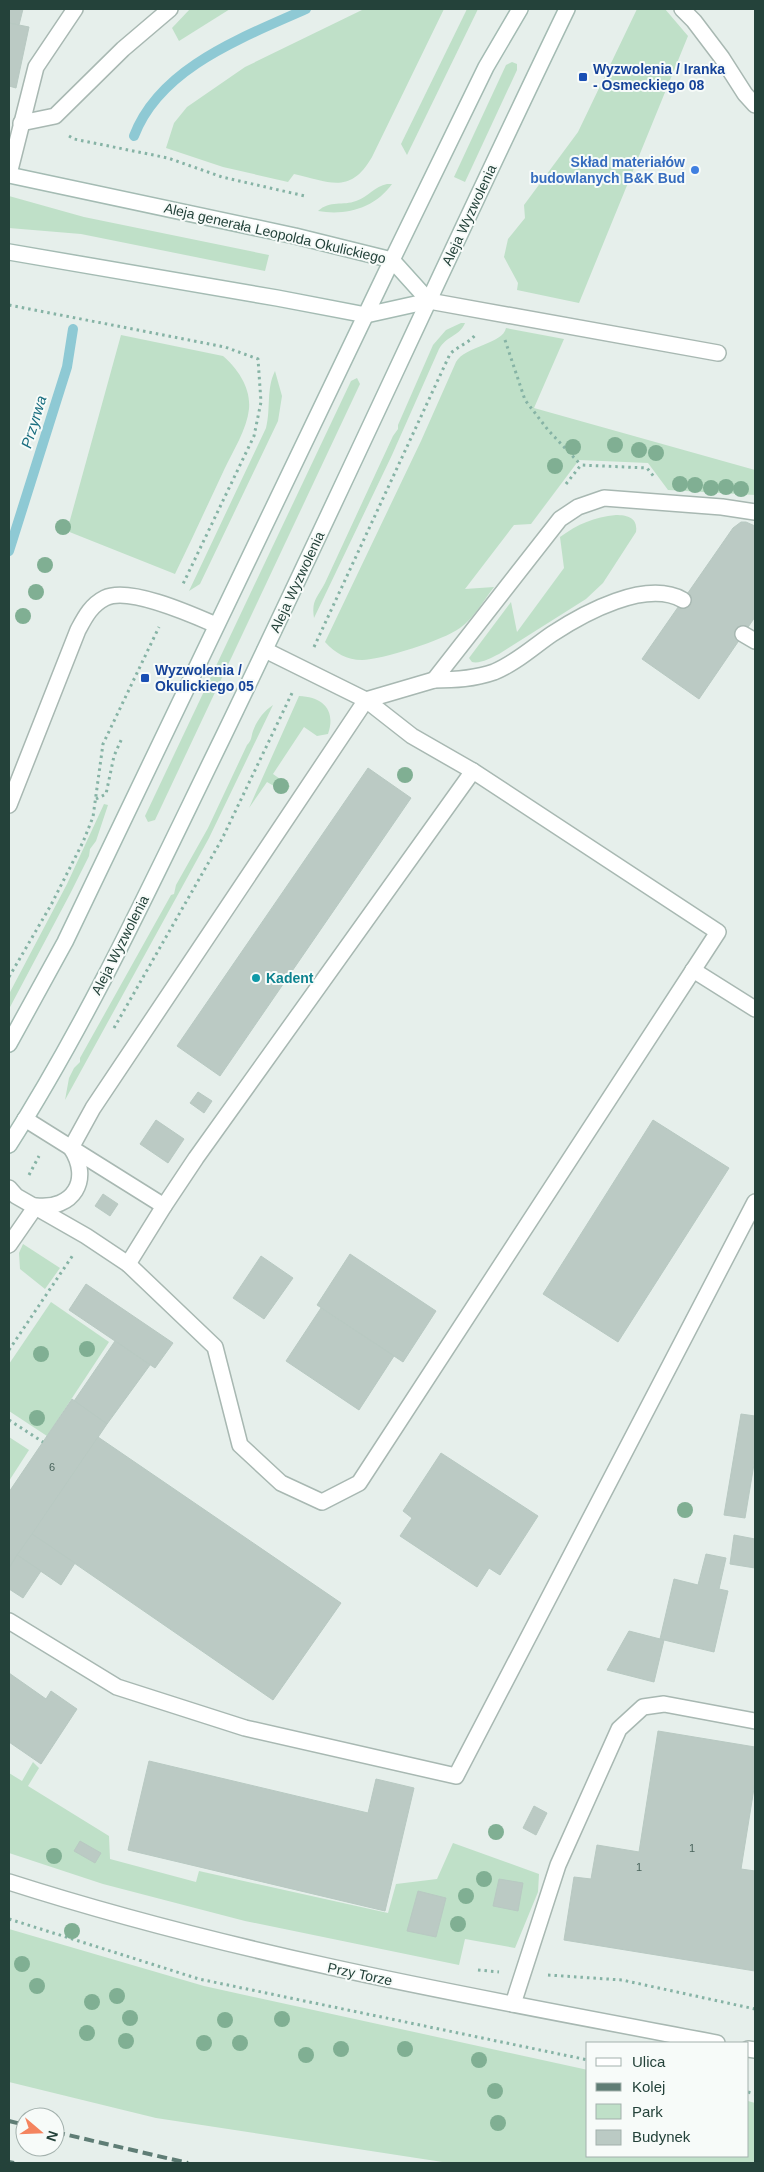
<svg xmlns="http://www.w3.org/2000/svg" width="764" height="2172" font-family="Helvetica,sans-serif">
<style>
.green{fill:#bfe0c8}
.lines{fill:none;stroke-linecap:round;stroke-linejoin:round}
.stream{stroke:#8ec9d4;stroke-width:10}
.building{fill:#bbcac4;stroke:#b8c9c2}
.service-casing{stroke:#a8b8b2;stroke-width:18}
.tertiary-casing{stroke:#a8b8b2;stroke-width:18}
.secondary-casing{stroke:#a4bbb3;stroke-width:18}
.path{stroke:#86b3a5;stroke-width:3;stroke-dasharray:2.5 4;stroke-linecap:butt}
.service{stroke:#fff;stroke-width:15}
.tertiary{stroke:#fff;stroke-width:15}
.secondary{stroke:#fff;stroke-width:15}
.rail{stroke:#5f7d75;stroke-width:4;stroke-dasharray:10 5;stroke-linecap:butt}
.tree{fill:#80af93}
.transit-dot{fill:#1a4fb4;stroke:#f7fbf9;stroke-width:2}
.shop-dot{fill:#3f7fe0;stroke:#f7fbf9;stroke-width:2}
.culture-dot{fill:#0f9aa8;stroke:#f7fbf9;stroke-width:2}
.labels{text-anchor:middle;stroke-width:4;stroke-linejoin:round;paint-order:stroke}
.number-label{font-size:11px;fill:#4a645c}
.transit-label{font-size:14px;font-weight:bold;fill:#164399;stroke:#f7fbf9;text-anchor:start}
.shop-label{font-size:14px;font-weight:bold;fill:#366cbe;stroke:#f7fbf9;text-anchor:end}
.street-label{font-size:14px;fill:#24423a;stroke:#f7fbf9}
.culture-label{font-size:14px;font-weight:bold;fill:#0d838f;stroke:#f7fbf9;text-anchor:start}
.water-label{font-size:15px;font-style:italic;fill:#1c6f80;stroke:#f7fbf9}
</style>
<rect width="100%" height="100%" fill="#e6efeb"/>
<!-- green -->
<g class="green">
<polygon points="190,9 230,9 179,41 172,28"/>
<path d="M 364,9 L 444,9 L 372,157 C 350,195 330,182 294,174 L 288,182 L 223,167 L 166,148 L 174,123 L 187,107 L 245,67 Z"/>
<polygon points="467,9 478,9 407,155 401,144"/>
<polygon points="637,9 665,9 688,36 579,303 517,290 518,283 504,257 508,239 525,218 524,205 578,132"/>
<polygon points="512,62 517,64 517,70 465,182 454,177 506,65"/>
<path d="M 387,184 L 392,184 C 375,208 346,216 318,211 C 330,200 343,206 356,201 C 368,197 375,186 387,184 Z"/>
<polygon points="9,196 84,217 269,255 265,271 81,234 9,228"/>
<path d="M 461,323 L 465,323 C 460,336 446,336 439,349 L 392,455 L 314,618 C 311,600 318,597 325,583 L 393,436 L 398,429 L 398,425 L 433,345 L 446,330 Z"/>
<path d="M 506,328 L 564,339 L 534,408 L 755,470 L 755,495 L 668,490 L 648,463 L 579,460 L 531,524 L 514,525 L 465,589 L 494,587 C 484,600 474,618 460,628 C 444,640 381,660 362,660 C 347,660 335,653 325,642 L 421,441 L 456,362 C 465,346 503,344 506,328 Z"/>
<path d="M 121,335 L 223,356 C 238,369 251,388 249,409 C 247,429 233,451 224,470 C 208,504 192,539 175,574 L 67,531 Z"/>
<path d="M 275,371 L 282,396 L 278,421 L 200,584 L 189,591 L 266,428 C 271,409 266,389 275,371 Z"/>
<polygon points="357,378 360,384 155,820 148,822 145,816 351,381"/>
<path d="M 616,515 C 628,515 638,518 636,532 L 603,583 L 586,599 L 499,654 C 491,658 480,664 472,662 L 469,658 L 511,602 L 517,632 L 564,568 L 560,537 C 578,524 594,517 616,515 Z"/>
<path d="M 299,696 C 324,697 336,711 328,734 L 317,736 L 304,727 L 273,774 L 290,786 L 286,793 L 267,782 L 249,808 Z"/>
<path d="M 273,705 L 209,838 L 65,1100 L 69,1078 L 74,1068 L 80,1062 L 80,1058 L 171,895 L 174,894 L 176,885 L 208,828 L 247,745 C 252,740 251,737 253,731 C 257,720 264,711 273,705 Z"/>
<polygon points="104,804 108,805 96,841 90,849 89,856 70,894 9,1009 9,994 67,884"/>
<polygon points="23,1244 60,1268 45,1289 20,1269 19,1253"/>
<polygon points="51,1302 109,1342 47,1436 9,1411 9,1364"/>
<polygon points="9,1437 29,1450 9,1481"/>
<polygon points="33,1762 39,1768 28,1786 109,1836 110,1859 196,1882 199,1871 388,1913 396,1884 437,1879 453,1843 539,1874 538,1892 515,1948 465,1939 459,1965 245,1921 103,1884 9,1853 9,1773 22,1781"/>
<polygon points="9,1929 204,1986 588,2070 588,2156 748,2156 748,2101 755,2103 755,2163 449,2163 156,2118 9,2082"/>
</g>
<g class="lines">
<!-- stream -->
<g class="stream">
<path d="M 134,136 C 160,67 244,37 306,9"/>
<polyline points="9,551 67,367 73,329"/>
</g>
</g>
<!-- building -->
<g class="building">
<polygon points="9,9 23,9 19,25 9,23"/>
<polygon points="9,23 29,27 16,88 9,86"/>
<polygon points="741,522 746,522 755,526 755,617 699,699 642,659 733,528"/>
<polygon points="368,768 411,798 220,1076 177,1046"/>
<polygon points="198,1092 212,1101 204,1113 190,1103"/>
<polygon points="156,1120 184,1139 168,1163 140,1144"/>
<polygon points="653,1120 729,1168 618,1342 543,1294"/>
<polygon points="103,1194 118,1204 110,1216 95,1206"/>
<polygon points="350,1254 436,1311 403,1362 317,1305"/>
<polygon points="261,1256 293,1278 264,1319 233,1298"/>
<polygon points="86,1284 173,1343 155,1368 69,1310"/>
<polygon points="321,1308 394,1356 359,1410 286,1361"/>
<polygon points="115,1341 150,1365 107,1424 74,1401"/>
<polygon points="72,1399 107,1424 9,1568 9,1492"/>
<polygon points="741,1414 755,1416 755,1458 745,1518 724,1515"/>
<polygon points="98,1437 341,1603 273,1700 32,1534"/>
<polygon points="441,1453 538,1516 500,1575 489,1568 477,1587 400,1536 412,1518 403,1511"/>
<polygon points="32,1534 75,1563 61,1585 17,1555"/>
<polygon points="734,1535 755,1539 755,1568 730,1564"/>
<polygon points="706,1554 726,1558 719,1589 728,1591 714,1652 660,1639 674,1579 698,1585"/>
<polygon points="17,1555 41,1571 23,1598 9,1589 9,1568"/>
<polygon points="629,1631 664,1640 654,1682 607,1670"/>
<polygon points="9,1673 46,1699 51,1691 77,1709 41,1764 9,1742"/>
<polygon points="658,1731 755,1747 755,1782 741,1869 755,1871 755,1971 564,1940 574,1877 591,1879 597,1845 639,1852"/>
<polygon points="149,1761 368,1813 376,1779 414,1788 385,1911 128,1850"/>
<polygon points="534,1806 547,1813 536,1835 523,1828"/>
<polygon points="80,1841 101,1853 95,1863 74,1851"/>
<polygon points="499,1879 523,1883 518,1911 493,1906"/>
<polygon points="418,1891 446,1898 436,1937 407,1931"/>
</g>
<g class="lines">
<!-- service casing -->
<g class="service-casing">
<g id="service">
<polyline points="682,9 694,21 722,58 745,94 755,105"/>
<polyline points="21,123 55,116 123,49 170,9"/>
<polyline points="9,174 36,67 75,9"/>
<polyline points="429,301 718,353"/>
<path d="M 683,600 C 646,579 584,613 552,634 C 533,647 516,663 494,672 C 474,679 455,680 434,680 L 560,519 L 578,507 L 604,498 L 722,507 L 755,512"/>
<polyline points="743,634 755,641"/>
<path d="M 9,805 L 78,630 C 85,617 91,605 105,598 C 129,586 193,615 216,625"/>
<polyline points="693,970 755,1009"/>
<polyline points="25,1119 164,1206"/>
<polyline points="9,1188 16,1196 86,1236 128,1264 215,1347 240,1445 281,1483 322,1502 359,1483 718,932 473,771"/>
<path d="M 9,1245 L 36,1206 C 73,1210 92,1180 71,1148 L 93,1108 L 366,700 L 434,680"/>
<polyline points="128,1264 164,1206 196,1158 473,771 412,736 366,700 265,650"/>
<polyline points="9,1621 117,1687 245,1728 456,1776 755,1202"/>
<polyline points="513,2004 558,1865 619,1729 643,1707 664,1704 755,1721"/>
</g>
</g>
<!-- tertiary casing -->
<g class="tertiary-casing">
<g id="tertiary">
<path d="M 9,1882 C 240,1956 479,1998 717,2043"/>
<polyline points="748,2049 755,2050"/>
</g>
</g>
<!-- secondary casing -->
<g class="secondary-casing">
<g id="secondary">
<polyline points="9,175 295,236 392,260 429,301"/>
<polyline points="9,252 277,298 366,315 429,301"/>
<polyline points="9,1044 65,942 392,260 486,67 520,9"/>
<path d="M 9,1145 C 91,1016 155,876 222,739 C 339,497 450,251 567,9"/>
</g>
</g>
<!-- path -->
<g class="path">
<polyline points="69,136 74,139 168,158 222,177 305,196"/>
<polyline points="9,305 225,347 258,359 261,402 254,436 183,584"/>
<polyline points="505,340 525,400 548,430 581,465"/>
<polyline points="566,484 581,465 647,468 655,478"/>
<path d="M 314,647 L 450,354 C 458,346 469,343 476,334"/>
<polyline points="96,799 106,794 114,756 122,738"/>
<polyline points="9,977 51,905 83,842 93,817 103,744 159,627"/>
<polyline points="114,1028 222,839 293,691"/>
<polyline points="29,1175 39,1156"/>
<polyline points="9,1350 73,1255"/>
<polyline points="9,1420 43,1442"/>
<polyline points="9,1919 199,1979 588,2060"/>
<polyline points="478,1970 499,1972"/>
<polyline points="548,1975 622,1980 755,2009"/>
<polyline points="748,2092 755,2094"/>
</g>
<!-- service -->
<use href="#service" class="service"/>
<!-- tertiary -->
<use href="#tertiary" class="tertiary"/>
<!-- secondary -->
<use href="#secondary" class="secondary"/>
<!-- rail -->
<g class="rail">
<polyline points="9,2121 25,2125"/>
<polyline points="55,2132 188,2163"/>
<polyline points="9,2162 14,2163"/>
</g>
</g>
<!-- trees -->
<g class="tree">
<circle cx="615" cy="445" r="8"/>
<circle cx="573" cy="447" r="8"/>
<circle cx="639" cy="450" r="8"/>
<circle cx="656" cy="453" r="8"/>
<circle cx="555" cy="466" r="8"/>
<circle cx="680" cy="484" r="8"/>
<circle cx="695" cy="485" r="8"/>
<circle cx="726" cy="487" r="8"/>
<circle cx="711" cy="488" r="8"/>
<circle cx="741" cy="489" r="8"/>
<circle cx="63" cy="527" r="8"/>
<circle cx="45" cy="565" r="8"/>
<circle cx="36" cy="592" r="8"/>
<circle cx="23" cy="616" r="8"/>
<circle cx="405" cy="775" r="8"/>
<circle cx="281" cy="786" r="8"/>
<circle cx="87" cy="1349" r="8"/>
<circle cx="41" cy="1354" r="8"/>
<circle cx="37" cy="1418" r="8"/>
<circle cx="685" cy="1510" r="8"/>
<circle cx="496" cy="1832" r="8"/>
<circle cx="54" cy="1856" r="8"/>
<circle cx="484" cy="1879" r="8"/>
<circle cx="466" cy="1896" r="8"/>
<circle cx="458" cy="1924" r="8"/>
<circle cx="72" cy="1931" r="8"/>
<circle cx="22" cy="1964" r="8"/>
<circle cx="37" cy="1986" r="8"/>
<circle cx="117" cy="1996" r="8"/>
<circle cx="92" cy="2002" r="8"/>
<circle cx="130" cy="2018" r="8"/>
<circle cx="282" cy="2019" r="8"/>
<circle cx="225" cy="2020" r="8"/>
<circle cx="87" cy="2033" r="8"/>
<circle cx="126" cy="2041" r="8"/>
<circle cx="204" cy="2043" r="8"/>
<circle cx="240" cy="2043" r="8"/>
<circle cx="341" cy="2049" r="8"/>
<circle cx="405" cy="2049" r="8"/>
<circle cx="306" cy="2055" r="8"/>
<circle cx="479" cy="2060" r="8"/>
<circle cx="495" cy="2091" r="8"/>
<circle cx="498" cy="2123" r="8"/>
</g>
<!-- markers -->
<g class="transit-dot">
<rect x="578" y="72" width="10" height="10" rx="2.5"/>
<rect x="140" y="673" width="10" height="10" rx="2.5"/>
</g>
<circle class="shop-dot" cx="695" cy="170" r="5"/>
<circle class="culture-dot" cx="256" cy="978" r="5"/>
<g class="labels">
<!-- number labels -->
<g class="number-label">
<text x="52" y="1471">6</text>
<text x="692" y="1852">1</text>
<text x="639" y="1871">1</text>
</g>
<!-- transit labels -->
<g class="transit-label">
<text x="593" y="74">Wyzwolenia / Iranka<tspan x="593" dy="16">- Osmeckiego 08</tspan></text>
<text x="155" y="675">Wyzwolenia /<tspan x="155" dy="16">Okulickiego 05</tspan></text>
</g>
<!-- shop labels -->
<g class="shop-label">
<text x="685" y="167">Skład materiałów<tspan x="685" dy="16">budowlanych B&amp;K Bud</tspan></text>
</g>
<!-- street labels -->
<g class="street-label">
<text transform="translate(469 215) rotate(-65)" y="5">Aleja Wyzwolenia</text>
<text transform="translate(275 233) rotate(13)" y="5">Aleja generała Leopolda Okulickiego</text>
<text transform="translate(297 582) rotate(-65)" y="5">Aleja Wyzwolenia</text>
<text transform="translate(120 945) rotate(-63)" y="5">Aleja Wyzwolenia</text>
<text transform="translate(360 1974) rotate(12)" y="5">Przy Torze</text>
</g>
<!-- culture labels -->
<g class="culture-label">
<text x="266" y="983">Kadent</text>
</g>
<!-- water labels -->
<g class="water-label">
<text transform="translate(34 422) rotate(-73)" y="5">Przyrwa</text>
</g>
</g>
<!-- border -->
<rect width="764" height="2172" fill="none" stroke="#24423a" stroke-width="20"/>
<!-- legend -->
<rect x="586" y="2042" width="162" height="115" fill="#f7fbf9" stroke="#a3b1ad"/>
<rect x="596" y="2058" width="25" height="8" fill="#ffffff" stroke="#a3b1ad"/>
<text x="632" y="2067" font-size="15" fill="#24423a">Ulica</text>
<rect x="596" y="2083" width="25" height="8" fill="#5f7d75" stroke="#a3b1ad"/>
<text x="632" y="2092" font-size="15" fill="#24423a">Kolej</text>
<rect x="596" y="2104" width="25" height="15" fill="#bfe0c8" stroke="#a3b1ad"/>
<text x="632" y="2117" font-size="15" fill="#24423a">Park</text>
<rect x="596" y="2130" width="25" height="15" fill="#bbcac4" stroke="#a3b1ad"/>
<text x="632" y="2142" font-size="15" fill="#24423a">Budynek</text>
<!-- north arrow -->
<g transform="translate(40 2132) rotate(109)"><circle r="24" fill="#f7fbf9" stroke="#a3b1ad"/>
<path d="M0-4L9 19L0 12L-9 19Z" fill="#f4845f"/>
<text y="-8" font-size="14" font-weight="bold" text-anchor="middle" fill="#24423a">N</text>
</g>
</svg>
